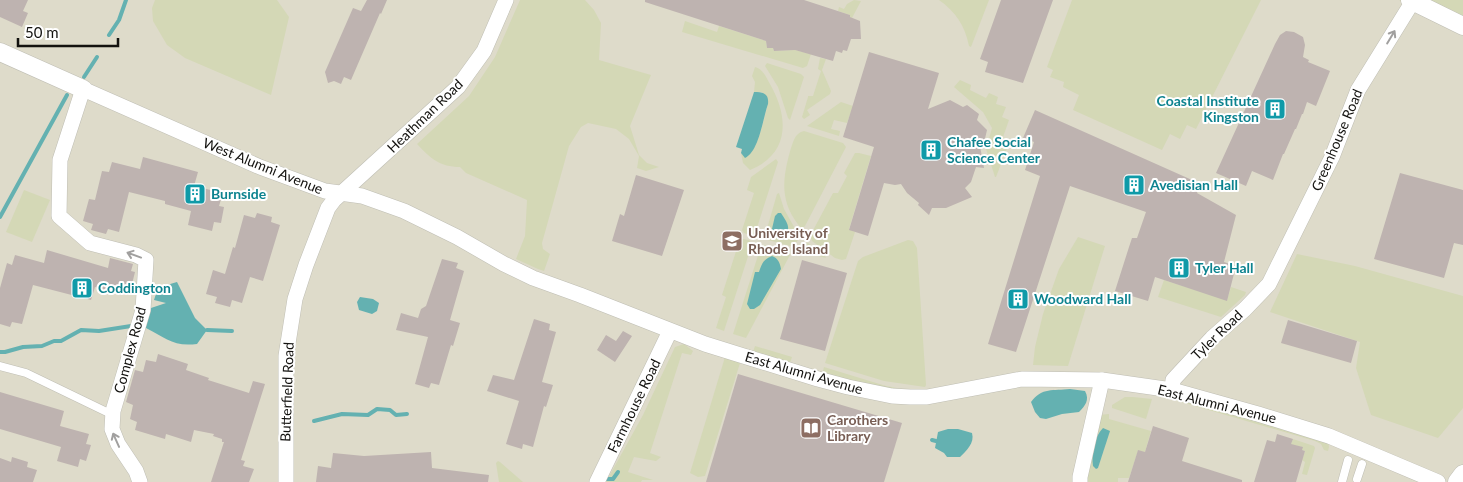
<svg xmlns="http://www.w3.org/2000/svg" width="1463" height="482" font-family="Lato,sans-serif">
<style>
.built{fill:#dedbca}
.green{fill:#d4d8b6;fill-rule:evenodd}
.water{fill:#64b1b1}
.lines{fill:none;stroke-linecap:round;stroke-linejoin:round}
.stream{stroke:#64b1b1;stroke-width:4}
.building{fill:#beb3b0}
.service-casing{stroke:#bfbeb4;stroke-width:9}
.minor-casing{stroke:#bfbeb4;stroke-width:16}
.tertiary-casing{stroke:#bfbeb4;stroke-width:19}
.service{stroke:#fff;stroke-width:8}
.minor{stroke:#fff;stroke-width:15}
.tertiary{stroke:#fff;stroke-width:18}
.oneway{stroke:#a1a09f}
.labels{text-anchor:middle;stroke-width:4;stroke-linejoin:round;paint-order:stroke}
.culture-label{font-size:14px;font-weight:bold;fill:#0d838f;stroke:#fff;text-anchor:start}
.street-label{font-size:14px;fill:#13120f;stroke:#fff}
.education-label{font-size:14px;font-weight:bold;fill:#785e54;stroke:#fff;text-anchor:start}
</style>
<rect width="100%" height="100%" fill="#e6e5db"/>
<!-- built -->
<rect class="built" x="0" y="0" width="1463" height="482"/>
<!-- green -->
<g class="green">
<polygon points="155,0 277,0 289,17 271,95 185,58 167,45 153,21 152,8"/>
<path d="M 520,0 L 585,0 L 594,10 L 601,23 L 599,60 L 651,75 L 630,126 L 639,155 L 647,163 L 659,167 L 646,171 L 637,168 L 639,156 L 629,139 L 616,129 L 588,123 L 581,127 L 569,146 L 542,243 L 543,249 L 550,254 L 544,271 L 538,269 L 516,259 L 525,236 L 527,200 L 466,173 L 460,167 C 440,167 430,158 417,144 L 469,96 L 495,57 Z"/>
<polygon points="854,0 861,1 852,18 850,17 850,15 838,11 839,7 844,9 847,4"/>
<path d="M 939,0 L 989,0 L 971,47 L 969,46 C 965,26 956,12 939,0 Z"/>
<polygon points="1072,0 1261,0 1196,129 1187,125 1180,139 1170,134 1162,150 1073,110 1079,95 1063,87 1064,82 1050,77 1053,70 1047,67"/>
<polygon points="1399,0 1463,0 1463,31"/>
<polygon points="685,21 717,32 719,26 766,41 767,48 773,48 774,51 795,50 811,54 807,66 803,68 682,32"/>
<polygon points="820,58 826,59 822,70 831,91 830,94 807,110 810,115 804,119 802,117 808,97 808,96 813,96 821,71 818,69"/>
<polygon points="767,63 801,74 804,77 790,120 788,118 778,87 765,66"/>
<path d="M 755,67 C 763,69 766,77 770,84 C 789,117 790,154 750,170 L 743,163 L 741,153 L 745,157 C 758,152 764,117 768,104 L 762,92 L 754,92 L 755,82 L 752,76 Z"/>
<polygon points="960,80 971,85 970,90 986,98 989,93 998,97 996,104 1006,107 1002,117 1009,120 1003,137 1010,141 996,177 995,177 986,149 992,128 983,112 954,87"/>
<polygon points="841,102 853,106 847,123 834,120 831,129 840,131 839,136 807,126"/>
<path d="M 804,131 L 843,143 L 846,147 L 805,226 L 802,229 C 779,203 782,179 791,148 C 794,140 795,133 804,131 Z"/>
<polygon points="855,153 859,153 871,156 849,229 855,232 846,259 842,260 835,258 812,241 810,236 833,193 838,193 847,176 844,173"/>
<polygon points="776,159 778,162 755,234 752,236 744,233 742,230 754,193 747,190 751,177"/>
<polygon points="24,190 50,200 32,242 6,232"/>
<polygon points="779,193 784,209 798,234 799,238 794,247 764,239 777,194"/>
<polygon points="1078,237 1105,246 1068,366 1033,365 1035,347 1043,314 1059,269"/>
<polygon points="740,239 743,239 749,240 752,244 724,331 716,328 726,297 722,295"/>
<polygon points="908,240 913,241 917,248 926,385 925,387 884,381 825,363 858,261 863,257"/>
<polygon points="808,243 825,256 826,258 804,252 803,250 806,244"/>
<polygon points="764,245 789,253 790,255 746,338 733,334 761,246"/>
<polygon points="1297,254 1355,266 1463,296 1463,408 1438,438 1371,415 1356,368 1360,342 1270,312"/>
<polygon points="1164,280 1227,300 1231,287 1246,292 1245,295 1221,317 1158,297"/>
<polygon points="684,344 693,351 691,355 682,353 650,453 661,457 656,461 634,457 628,472 653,480 642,480 641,482 606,482 643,415 675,347"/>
<polygon points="755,346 792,357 790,363 753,352"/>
<polygon points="725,357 730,357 740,363 705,476 698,477 690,473"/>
<polygon points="824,367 886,386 908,390 896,390 825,374 823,371"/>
<polygon points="1161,396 1180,399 1328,442 1329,447 1328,451 1324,450 1321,444 1315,441"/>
<polygon points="1125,397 1133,397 1152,399 1146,419 1112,408 1112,405"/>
<path d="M 1109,414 L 1109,419 L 1151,431 L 1145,452 L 1138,451 L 1129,478 L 1118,478 L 1118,482 L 1086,482 L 1099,415 ZM 1098,434 L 1105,446 L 1098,468 Z"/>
<polygon points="1293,439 1314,446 1315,448 1307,475 1302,474 1305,462 1302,460 1305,451 1302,450 1302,447 1295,445 1290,446"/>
<polygon points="498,461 500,462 523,482 499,482 496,463"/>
</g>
<!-- water -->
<g class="water">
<path d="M 754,92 C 764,92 769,94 768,104 C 763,118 759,152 745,158 L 741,153 L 742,149 L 736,147 Z"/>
<path d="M 778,213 L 781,213 C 788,224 791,227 785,239 C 778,240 775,238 771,233 L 775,216 Z"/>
<path d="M 772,256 C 778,258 780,263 781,269 L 760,305 L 754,309 L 750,309 L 747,304 L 755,272 L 759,272 C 762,263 763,260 772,256 Z"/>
<path d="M 177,282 L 195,318 L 207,330 L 197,344 C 173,347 166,338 146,328 L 145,322 L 151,308 L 166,303 L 154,300 C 157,288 165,285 177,282 Z"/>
<polygon points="360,297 373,299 379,303 377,311 372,314 359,310 357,302"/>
<path d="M 1070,389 L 1085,391 C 1090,400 1085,406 1079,412 L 1062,414 L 1046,419 L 1040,418 L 1035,412 L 1031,402 C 1042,387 1053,391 1070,389 Z"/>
<path d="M 1103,428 L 1110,431 L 1098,468 L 1096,469 L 1093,466 C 1091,454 1094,437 1103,428 Z"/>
<path d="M 948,429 L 958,429 L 972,433 C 975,443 966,451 960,457 L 947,457 L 944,453 L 935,448 L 938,432 Z"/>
</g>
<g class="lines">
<!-- stream -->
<g class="stream">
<polyline points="109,35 119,20 126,0"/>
<polyline points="84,77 97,57"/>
<polyline points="0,217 67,95"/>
<polyline points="207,330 232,331"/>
<polyline points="0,352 5,352 23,347 42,346 54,341 61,341 81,330 99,331 131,326"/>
<polyline points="314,421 342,414 368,415 377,409 390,410 396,415 407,414"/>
<polyline points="932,440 936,441"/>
<polyline points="605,479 613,479 618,472"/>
</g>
</g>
<!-- building -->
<g class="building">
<polygon points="0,0 28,0 23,11 28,13 22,27 0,17"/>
<polygon points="367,0 387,0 381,14 380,13 351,80 344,77 341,84 334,81 328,83 325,72 353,8 361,11"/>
<polygon points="645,0 804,0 850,15 850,17 860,21 861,39 851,39 847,51 843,50 842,53 836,51 833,61 795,50 774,51 773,48 767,48 766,41 645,2"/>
<polygon points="1001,0 1053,0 1023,83 985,72 988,62 980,59"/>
<polygon points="1286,31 1294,32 1303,37 1305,45 1303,57 1309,60 1308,62 1330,71 1316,106 1307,102 1303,114 1302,114 1296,129 1295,129 1284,154 1283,154 1273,180 1252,171 1246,186 1216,173 1275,44 1280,35"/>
<polygon points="869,52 939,73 928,109 950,100 963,107 967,105 979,114 977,120 987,130 984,143 980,146 984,168 976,167 971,182 965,188 972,197 946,208 932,208 929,215 918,205 919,203 907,193 901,184 895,185 884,183 868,236 849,230 874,147 843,137"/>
<polygon points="1035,110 1201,184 1197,193 1236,215 1224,262 1236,266 1227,301 1155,277 1148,301 1115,291 1129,247 1132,238 1137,238 1146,212 1070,186 1016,352 988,344 1040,176 1025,170 1034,142 1023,138"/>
<polygon points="143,157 198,172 194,186 223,193 219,206 224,207 221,223 214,222 212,231 188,225 191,211 165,204 165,201 129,192 119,232 108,229 106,234 91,230 93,224 83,221 89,199 95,200 102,171 109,172 112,162 140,169"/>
<polygon points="1400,173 1463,190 1463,245 1454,243 1444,278 1374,259"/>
<polygon points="636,175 684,190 662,256 612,241 620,214 624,216"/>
<polygon points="257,213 272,217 271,222 280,225 263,281 250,277 242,303 232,300 230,307 215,303 217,297 206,294 213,270 225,274 233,247 235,248 244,215 255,218"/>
<polygon points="47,250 108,268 110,258 133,264 131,271 135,272 131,288 125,286 123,295 95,287 91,300 33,285 22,324 12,322 10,327 0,324 0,288 7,263 12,265 15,255 44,263"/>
<polygon points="442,259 458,263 456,268 464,271 450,320 460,323 453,346 451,345 439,385 431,383 429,388 415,384 428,337 396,330 401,313 418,318 421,309 426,306"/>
<polygon points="802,260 847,273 825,351 780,339"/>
<polygon points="534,319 550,324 549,330 556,332 542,382 553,385 546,407 544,406 533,447 523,444 522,449 506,444 519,401 487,391 493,375 514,380"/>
<polygon points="1288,320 1357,341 1351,363 1281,343"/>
<polygon points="623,331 632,336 615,362 597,350 606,335 616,341"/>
<polygon points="158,354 188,364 186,370 209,378 208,380 249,393 253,381 265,384 241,460 245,461 243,466 254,469 249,482 211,482 224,442 222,442 222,439 213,436 214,434 194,430 191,442 166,434 165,439 135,430 137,422 130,419 133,405 126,402 135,370 143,372 146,360 156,362"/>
<polygon points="738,374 902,423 884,482 706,482"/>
<polygon points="0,392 64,411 60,426 89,434 86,444 91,445 86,461 80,459 78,467 57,461 61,447 0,429"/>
<polygon points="1153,426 1189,438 1182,461 1242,480 1242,482 1128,482 1138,450 1145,452"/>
<polygon points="1277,434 1293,439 1291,444 1303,447 1302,450 1305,451 1296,482 1254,482 1267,440 1275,442"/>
<polygon points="431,452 432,468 489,475 488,482 316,482 318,466 331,468 333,453 364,456"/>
<polygon points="12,457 28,462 27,467 37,470 33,482 0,482 0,458 11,462"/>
</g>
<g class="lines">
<!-- service casing -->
<g class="service-casing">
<g id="service">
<polyline points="0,366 26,373 113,415"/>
<polyline points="1357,479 1362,464"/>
<polyline points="1342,482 1348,460"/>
</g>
</g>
<!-- minor casing -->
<g class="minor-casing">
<g id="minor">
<polyline points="1172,390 1173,380 1212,338 1245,309 1269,284 1332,157 1358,90 1413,1"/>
<polyline points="140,482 136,471 118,444 112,429 113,411 143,310 146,260 136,255 90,243 59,216 60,160 83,89 260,167 325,191 362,196 404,211 457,237 504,264 533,278 580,295 705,344 818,379 848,387 892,396 910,397 927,397 1022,379 1102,380 1172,390 1258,414 1329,436 1438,482"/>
<polyline points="286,482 286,356 295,299 306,265 328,208 334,200 458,87 484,51 506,0"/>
<polyline points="597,482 670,331"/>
<polyline points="1080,482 1080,477 1102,380"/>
</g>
</g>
<!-- tertiary casing -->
<g class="tertiary-casing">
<g id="tertiary">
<polyline points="1410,0 1463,26"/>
<polyline points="0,52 83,89"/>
<polyline points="1457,482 1463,474"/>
</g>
</g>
<!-- service -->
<use href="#service" class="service"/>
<!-- minor -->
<use href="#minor" class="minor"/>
<!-- tertiary -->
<use href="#tertiary" class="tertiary"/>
</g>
<!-- one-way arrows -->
<defs><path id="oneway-shaft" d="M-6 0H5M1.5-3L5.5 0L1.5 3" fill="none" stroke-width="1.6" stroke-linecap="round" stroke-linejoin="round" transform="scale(1.25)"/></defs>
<g class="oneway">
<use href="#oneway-shaft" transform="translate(1391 37) rotate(-59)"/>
<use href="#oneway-shaft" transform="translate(134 255) rotate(-160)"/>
<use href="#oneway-shaft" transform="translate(116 440) rotate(-114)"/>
</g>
<!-- icons -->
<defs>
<g id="building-square" transform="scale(1.125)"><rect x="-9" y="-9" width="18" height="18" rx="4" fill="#0f9aa8" stroke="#fff"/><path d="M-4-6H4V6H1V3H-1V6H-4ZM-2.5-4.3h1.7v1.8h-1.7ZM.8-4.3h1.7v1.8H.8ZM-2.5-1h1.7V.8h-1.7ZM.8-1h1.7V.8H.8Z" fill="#fff"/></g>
<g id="university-square" transform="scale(1.125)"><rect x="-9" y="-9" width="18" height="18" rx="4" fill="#8d6e63" stroke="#fff"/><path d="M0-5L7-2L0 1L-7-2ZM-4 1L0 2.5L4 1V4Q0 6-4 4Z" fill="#fff"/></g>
<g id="library-square" transform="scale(1.125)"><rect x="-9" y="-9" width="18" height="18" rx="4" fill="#8d6e63" stroke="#fff"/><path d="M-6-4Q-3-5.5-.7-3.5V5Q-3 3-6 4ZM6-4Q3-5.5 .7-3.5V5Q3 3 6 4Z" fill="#fff"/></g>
</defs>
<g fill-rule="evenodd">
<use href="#building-square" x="1275" y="109"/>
<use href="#building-square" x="931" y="150"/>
<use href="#building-square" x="1134" y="185"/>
<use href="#building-square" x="195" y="194"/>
<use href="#university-square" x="732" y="241"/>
<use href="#building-square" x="1179" y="268"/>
<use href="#building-square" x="82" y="288"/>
<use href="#building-square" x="1018" y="299"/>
<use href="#library-square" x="811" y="428"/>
</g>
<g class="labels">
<!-- culture labels -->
<g class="culture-label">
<text x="1259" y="106" text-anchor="end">Coastal Institute<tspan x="1259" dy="16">Kingston</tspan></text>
<text x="947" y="147">Chafee Social<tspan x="947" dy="16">Science Center</tspan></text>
<text x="1150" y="190">Avedisian Hall</text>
<text x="211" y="199">Burnside</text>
<text x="1195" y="273">Tyler Hall</text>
<text x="98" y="293">Coddington</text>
<text x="1034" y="304">Woodward Hall</text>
</g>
<!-- street labels -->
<g class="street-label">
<text transform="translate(425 116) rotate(-44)" y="5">Heathman Road</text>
<text transform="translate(1337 140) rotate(-67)" y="5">Greenhouse Road</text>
<text transform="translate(263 166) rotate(22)" y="5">West Alumni Avenue</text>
<text transform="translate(1217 335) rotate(-44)" y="5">Tyler Road</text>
<text transform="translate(130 350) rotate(-75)" y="5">Complex Road</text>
<text transform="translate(804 373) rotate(16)" y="5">East Alumni Avenue</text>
<text transform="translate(287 392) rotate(-88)" y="5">Butterfield Road</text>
<text transform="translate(1217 404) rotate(14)" y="5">East Alumni Avenue</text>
<text transform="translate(634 406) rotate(-64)" y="5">Farmhouse Road</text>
</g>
<!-- education labels -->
<g class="education-label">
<text x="748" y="238">University of<tspan x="748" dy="16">Rhode Island</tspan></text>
<text x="827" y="425">Carothers<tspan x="827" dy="16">Library</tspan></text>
</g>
</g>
<!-- scale -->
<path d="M18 38v8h100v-8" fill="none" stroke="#13120f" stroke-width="2.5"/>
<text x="25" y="38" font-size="15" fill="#13120f" stroke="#ffffff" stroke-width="4" paint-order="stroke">50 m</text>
</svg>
